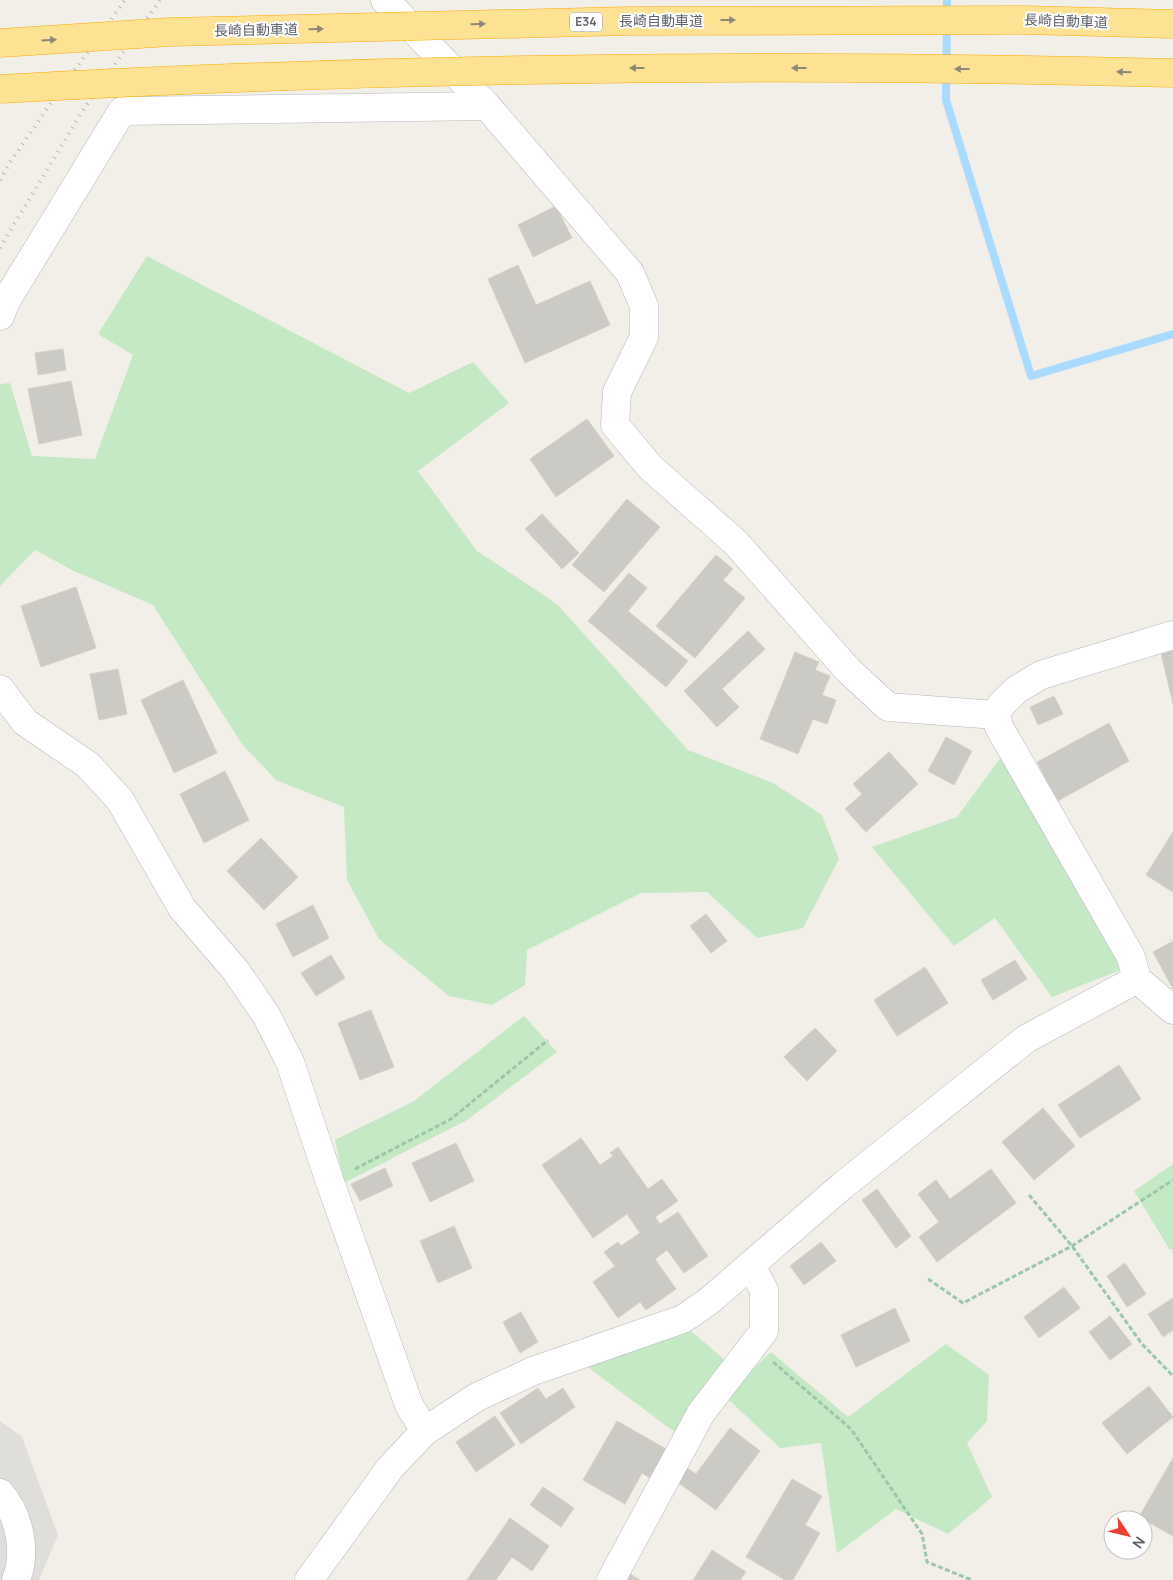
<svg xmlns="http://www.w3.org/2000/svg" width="1173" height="1580" font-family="Manrope,'Noto Sans JP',sans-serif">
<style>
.industrial{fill:#e0deda}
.green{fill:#c5e8c5}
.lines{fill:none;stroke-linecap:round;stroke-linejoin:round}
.stream{stroke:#aadaff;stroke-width:8}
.building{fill:#cccac5;stroke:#d6d1c6}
.minor-casing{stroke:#b5b8bc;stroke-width:29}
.path{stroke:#9cc7a9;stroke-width:3;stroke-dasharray:5 2.5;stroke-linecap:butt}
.minor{stroke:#fff;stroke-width:28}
.rail{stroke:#b6b7b8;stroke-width:4;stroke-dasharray:1 6;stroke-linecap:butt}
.highway-bridge-casing{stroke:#f9ab00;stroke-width:29;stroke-linecap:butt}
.highway-bridge{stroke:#fde293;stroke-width:28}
.oneway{fill:#8e8975}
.labels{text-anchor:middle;stroke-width:4;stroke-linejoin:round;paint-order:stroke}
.shield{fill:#fff;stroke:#8f9295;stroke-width:1}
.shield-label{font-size:12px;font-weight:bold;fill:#5f6368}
.street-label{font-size:14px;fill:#5f6368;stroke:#fff}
</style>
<rect width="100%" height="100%" fill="#f1efe8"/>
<!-- industrial -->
<polygon class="industrial" points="0,1421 22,1437 58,1535 39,1580 0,1580"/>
<!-- green -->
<g class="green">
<polygon points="147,256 409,393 473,362 509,403 418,471 477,551 557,604 688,750 773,783 822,815 839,859 803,928 757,938 707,892 641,893 527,950 525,985 492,1005 449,996 379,939 347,880 344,807 276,780 242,744 153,605 74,571 35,550 0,586 0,384 10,383 32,456 95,459 133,355 98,334"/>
<polygon points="1002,756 1123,969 1052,997 995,918 954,946 872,847 957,817"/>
<polygon points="524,1016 557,1052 467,1120 344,1183 335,1140 414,1101"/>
<polygon points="1173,1164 1173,1249 1170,1250 1134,1191"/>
<polygon points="690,1330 744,1377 771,1352 848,1417 946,1344 989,1375 987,1421 967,1443 992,1497 948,1534 896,1509 837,1553 821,1443 780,1448 710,1382 676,1433 585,1365"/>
</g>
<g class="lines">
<!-- stream -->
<polyline class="stream" points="947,0 946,100 1031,376 1173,334"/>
</g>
<!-- building -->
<g class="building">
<polygon points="556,206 572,238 533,257 518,225"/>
<polygon points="518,265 536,305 590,281 610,325 525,363 488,279"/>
<polygon points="63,349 66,370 38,375 35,353"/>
<polygon points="71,381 82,435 39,444 28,389"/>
<polygon points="587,419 614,456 556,497 530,459"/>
<polygon points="627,499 660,527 604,592 572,565"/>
<polygon points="542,514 579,553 562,569 525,529"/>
<polygon points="716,555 733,569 723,580 745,598 695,658 656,626"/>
<polygon points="629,573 647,588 628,611 688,661 666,687 588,621"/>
<polygon points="76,587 96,648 41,667 21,606"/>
<polygon points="748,631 765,649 722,689 739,707 717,727 684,691"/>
<polygon points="1173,650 1173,704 1161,653"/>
<polygon points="795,652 819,662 815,670 830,676 822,695 836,700 827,724 813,719 798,754 760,739"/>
<polygon points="118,669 127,714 99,720 90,674"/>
<polygon points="183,680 217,753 174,773 141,700"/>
<polygon points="1054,696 1063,714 1038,725 1030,707"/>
<polygon points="1109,723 1129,761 1058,801 1037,762"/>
<polygon points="946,737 972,751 954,785 928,771"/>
<polygon points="889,752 918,784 866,832 845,809 862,794 853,784"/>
<polygon points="225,771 249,820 204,843 180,794"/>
<polygon points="1173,832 1173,892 1146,875"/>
<polygon points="261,838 298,877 264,910 227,871"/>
<polygon points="313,905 329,938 293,957 276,924"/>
<polygon points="706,914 727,941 711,953 690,926"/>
<polygon points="1173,941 1173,989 1153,952"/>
<polygon points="331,955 345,978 316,996 301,973"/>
<polygon points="1015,960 1027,979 993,1000 981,980"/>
<polygon points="925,967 948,1003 897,1036 874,1000"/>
<polygon points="371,1010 394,1067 360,1080 338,1023"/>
<polygon points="815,1028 837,1051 807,1081 784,1057"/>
<polygon points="1119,1065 1141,1099 1080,1138 1058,1105"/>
<polygon points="1043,1108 1075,1146 1034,1180 1002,1142"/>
<polygon points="581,1138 600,1165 613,1156 610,1153 618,1147 648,1189 662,1179 678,1201 655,1217 660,1224 678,1212 708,1256 684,1273 667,1250 655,1259 676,1289 646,1310 640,1302 618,1318 593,1282 615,1266 604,1252 618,1242 621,1246 640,1233 627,1214 593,1238 542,1165"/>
<polygon points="456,1143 474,1181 430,1202 412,1163"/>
<polygon points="385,1168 393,1186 360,1201 351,1184"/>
<polygon points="991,1169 1016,1203 937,1262 919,1237 939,1222 918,1194 936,1180 950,1199"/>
<polygon points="877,1189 911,1236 896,1248 862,1200"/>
<polygon points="454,1226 472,1268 438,1283 420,1241"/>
<polygon points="821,1242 836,1261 804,1285 790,1266"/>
<polygon points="1125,1263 1146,1294 1127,1307 1107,1276"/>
<polygon points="1064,1287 1080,1308 1039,1338 1024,1317"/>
<polygon points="1173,1298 1173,1330 1163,1337 1148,1314"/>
<polygon points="895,1308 910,1341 856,1367 841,1335"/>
<polygon points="521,1312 538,1342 520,1353 503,1322"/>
<polygon points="1110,1316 1132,1344 1110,1360 1089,1332"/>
<polygon points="1149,1386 1173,1417 1127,1454 1102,1423"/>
<polygon points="538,1388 546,1399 563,1388 575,1407 521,1444 500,1413"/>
<polygon points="495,1416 515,1445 476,1472 456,1442"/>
<polygon points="617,1421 666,1449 650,1478 642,1473 625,1504 583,1480"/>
<polygon points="730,1428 760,1451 716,1510 676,1481 686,1467 696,1474"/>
<polygon points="1173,1458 1173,1536 1139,1517"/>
<polygon points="792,1479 822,1496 805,1525 820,1533 793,1580 785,1580 746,1557"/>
<polygon points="543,1487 574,1508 561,1527 530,1505"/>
<polygon points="510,1518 549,1546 532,1571 512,1557 496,1580 467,1580"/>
<polygon points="712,1550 746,1572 740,1580 693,1580"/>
<polygon points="628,1573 640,1580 624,1580"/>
</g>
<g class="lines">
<!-- minor casing -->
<g class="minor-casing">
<g id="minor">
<polyline points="385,0 487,106 630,273 644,306 644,337 617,392 615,425 650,467 736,543 848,670 888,707 996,715"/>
<polyline points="0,316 6,301 122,111 487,106"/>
<polyline points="1173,635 1041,675 1016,690 1001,705 996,715 999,727 1131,957 1137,979 1173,1010"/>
<polyline points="0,689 25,722 88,765 120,800 182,908 236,971 266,1015 290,1062 330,1182 409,1405 425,1431"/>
<path d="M 0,1493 C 20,1516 27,1552 16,1580"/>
<polyline points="309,1580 390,1468 425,1431 477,1397 533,1371 683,1319 709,1301 842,1186 1026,1039 1137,979"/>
<polyline points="611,1580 701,1413 764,1331 764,1290 751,1266"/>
</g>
</g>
<!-- path -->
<g class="path">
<polyline points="355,1169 451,1119 548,1040"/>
<polyline points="1029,1195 1072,1246 1142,1344 1173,1376"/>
<polyline points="928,1279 963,1303 1072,1246 1173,1180"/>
<polyline points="773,1362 851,1429 922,1534 927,1562 972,1580"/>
</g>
<!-- minor -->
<use href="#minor" class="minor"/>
<!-- rail -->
<g class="rail">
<polyline points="0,180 9,164 46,110 125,0"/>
<polyline points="0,248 83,110 160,0"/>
</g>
<!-- highway-bridge casing -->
<g class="highway-bridge-casing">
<g id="highway-bridge">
<polyline points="0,43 170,32 628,21 1025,20 1173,24"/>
<path d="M 0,89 C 390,67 782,63 1173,73"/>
</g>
</g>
<!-- highway-bridge -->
<use href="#highway-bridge" class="highway-bridge"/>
</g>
<!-- one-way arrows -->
<defs><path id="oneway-solid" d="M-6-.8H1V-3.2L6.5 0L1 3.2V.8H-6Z" transform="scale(1.25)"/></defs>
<g class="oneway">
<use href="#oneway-solid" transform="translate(728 20)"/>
<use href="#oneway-solid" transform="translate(478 24) rotate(-1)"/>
<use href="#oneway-solid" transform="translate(316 29) rotate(-1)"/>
<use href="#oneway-solid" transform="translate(49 40) rotate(-4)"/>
<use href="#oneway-solid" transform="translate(637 68) rotate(180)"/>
<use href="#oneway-solid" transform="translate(799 68) rotate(-180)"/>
<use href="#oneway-solid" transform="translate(962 69) rotate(-180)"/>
<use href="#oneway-solid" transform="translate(1124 72) rotate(-179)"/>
</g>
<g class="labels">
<!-- shield labels -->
<rect class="shield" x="570" y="12.5" width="32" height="19" rx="4"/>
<g class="shield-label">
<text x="586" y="26">E34</text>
</g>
<!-- street labels -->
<g class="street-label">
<text x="661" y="26">長崎自動車道</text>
<text transform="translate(1066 21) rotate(2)" y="5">長崎自動車道</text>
<text transform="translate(256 30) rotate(-1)" y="5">長崎自動車道</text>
</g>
</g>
<!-- north arrow -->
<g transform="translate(1128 1535) rotate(125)"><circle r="24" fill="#ffffff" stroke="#bfc1c3"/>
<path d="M0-4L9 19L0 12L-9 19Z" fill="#ea4335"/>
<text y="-8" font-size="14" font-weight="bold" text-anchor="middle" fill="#5f6368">N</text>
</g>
</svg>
